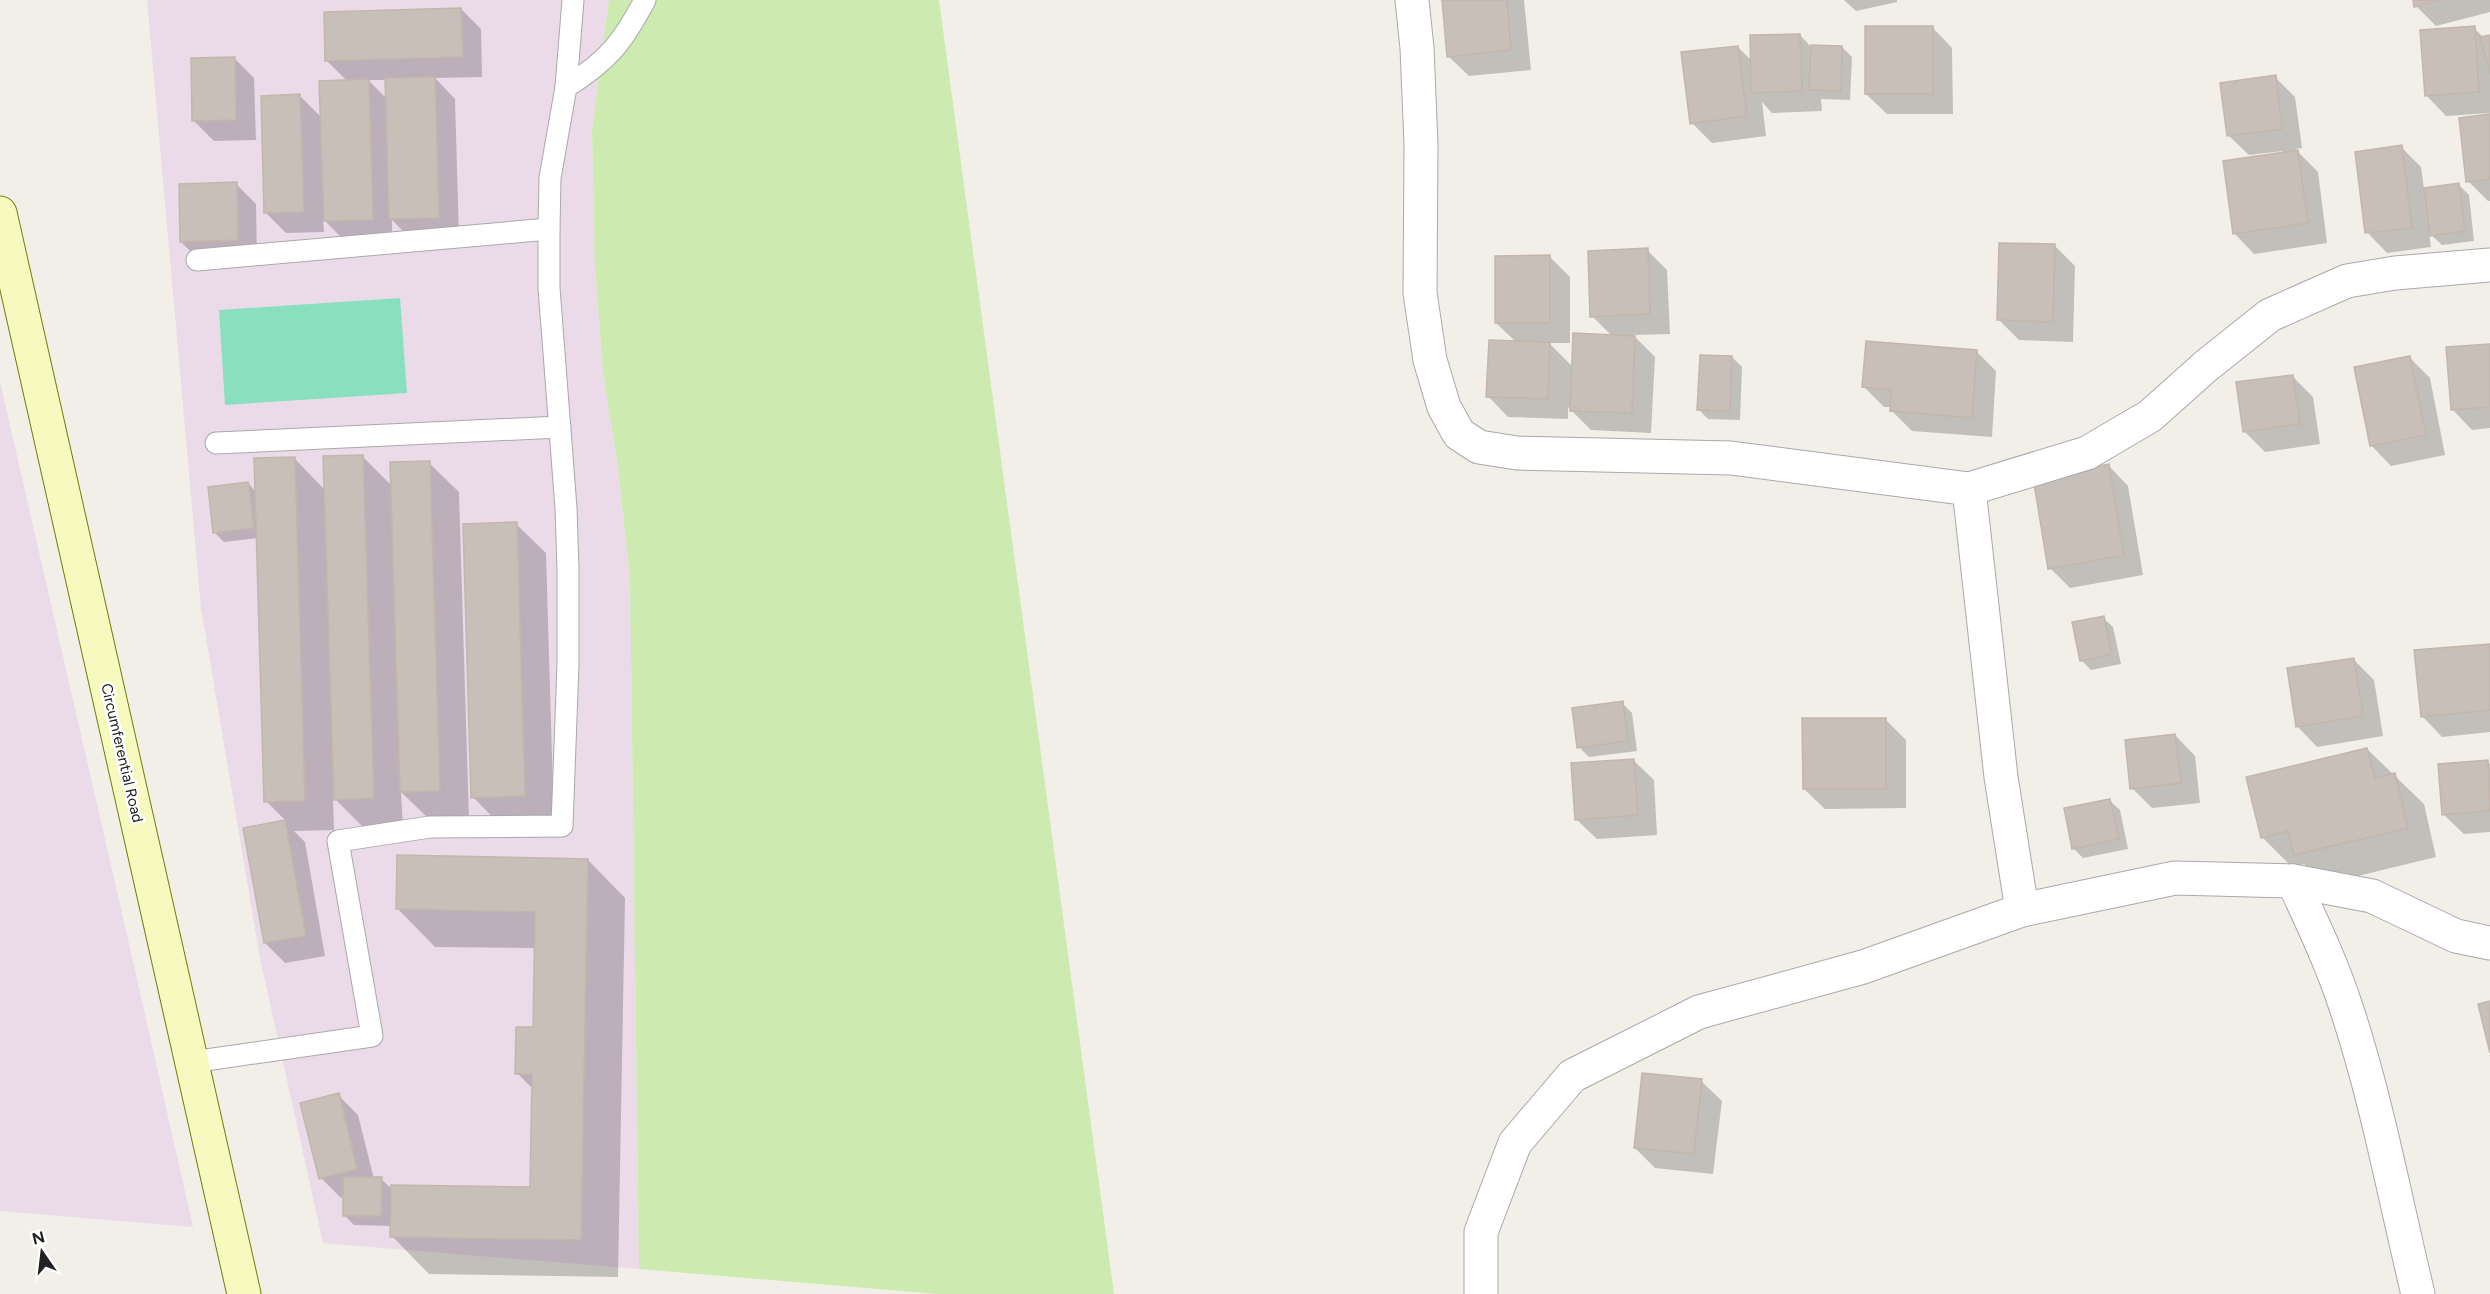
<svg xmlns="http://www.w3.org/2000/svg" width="2490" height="1294" font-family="Figtree,sans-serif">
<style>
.industrial{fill:#ebdbe8}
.grass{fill:#cdebb0}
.pitch{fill:#88e0be}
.shadow{fill:#0003;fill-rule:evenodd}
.building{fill:#c7bfb8;stroke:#c4b6ab;stroke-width:1.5}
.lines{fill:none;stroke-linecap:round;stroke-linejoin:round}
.lane-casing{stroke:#a9a9a9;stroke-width:23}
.street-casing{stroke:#a9a9a9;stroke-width:35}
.secondary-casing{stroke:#707d05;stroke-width:35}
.lane{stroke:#fff;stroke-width:21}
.street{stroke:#fff;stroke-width:33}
.secondary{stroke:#f7fabf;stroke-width:33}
.labels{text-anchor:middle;stroke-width:5;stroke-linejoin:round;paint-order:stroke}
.street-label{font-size:15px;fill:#222;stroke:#fff}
</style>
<rect width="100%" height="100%" fill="#f2efe9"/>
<!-- industrial -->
<g class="industrial">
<polygon points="147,0 609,0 592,131 595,268 603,372 618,467 630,579 639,1269 323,1243 260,958 201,608"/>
<polygon points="0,382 132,957 193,1227 0,1211"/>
</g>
<!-- grass -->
<polygon class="grass" points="609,0 939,0 1114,1294 937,1294 639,1269 630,579 618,467 603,372 595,268 592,131"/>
<!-- pitch -->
<polygon class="pitch" points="400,298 407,393 225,405 219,310"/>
<!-- shadow -->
<g class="shadow">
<polygon points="1443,0 1524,0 1531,70 1469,76 1448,56"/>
<polygon points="1844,0 1897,0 1897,2 1856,11"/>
<polygon points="2414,0 2490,0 2490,12 2436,26 2416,6"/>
<path d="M 461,9 L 481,29 L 482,77 L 435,78 L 455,99 L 459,238 L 411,239 L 392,220 L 392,239 L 345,241 L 323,219 L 324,232 L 286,233 L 265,212 L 300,96 L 322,118 L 347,81 L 326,60 ZM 368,80 L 387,80 L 387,99 Z"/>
<polygon points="1932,27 1952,48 1953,114 1887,114 1866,94"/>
<polygon points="2474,28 2484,38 2490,36 2490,201 2488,201 2468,181 2489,113 2446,116 2426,95"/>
<polygon points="1800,35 1813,49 1842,47 1852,57 1850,100 1821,99 1822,111 1772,113 1762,102 1766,136 1712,143 1692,123 1738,47 1752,61"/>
<polygon points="234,58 254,78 256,140 214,141 194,121"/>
<polygon points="2275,77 2295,97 2302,148 2295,149 2318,172 2327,243 2254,254 2234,233 2283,154 2283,151 2249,155 2228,135"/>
<polygon points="2401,147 2421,167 2424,189 2459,185 2469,195 2474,241 2442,245 2429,233 2431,247 2387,253 2367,232"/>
<polygon points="236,184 256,204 257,260 201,262 181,242"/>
<polygon points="2055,246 2075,266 2073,342 2019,340 1999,320"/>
<polygon points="1647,250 1667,270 1670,334 1633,335 1655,357 1651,433 1591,430 1568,407 1568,419 1508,417 1488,396 1516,342 1496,323 1550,257 1570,277 1570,343 1549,343 1573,367 1612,336 1592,316"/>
<polygon points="2490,346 2490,428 2472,430 2452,409"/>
<polygon points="1976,351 1996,371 1992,437 1912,431 1891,410 1892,407 1884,407 1864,387"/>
<polygon points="1732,357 1742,367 1740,420 1708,419 1698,409"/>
<polygon points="2409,357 2430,378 2445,455 2391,466 2371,445"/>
<polygon points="2293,377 2313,397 2320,444 2265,452 2245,432"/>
<polygon points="362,456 392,486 429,463 459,492 469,820 431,821 401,792 403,827 365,829 333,797 334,830 294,831 305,842 325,956 285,963 265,943 245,829 286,821 266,801 258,538 224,542 214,532 248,483 257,493 294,458 325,490"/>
<polygon points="2108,465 2128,486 2143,575 2070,588 2050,568"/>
<polygon points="516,524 546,553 554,825 502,827 473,797"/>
<polygon points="2103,618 2113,627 2121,664 2091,670 2081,660"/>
<polygon points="2490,645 2490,732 2442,737 2422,716"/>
<polygon points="2354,660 2374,680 2383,736 2317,747 2297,726"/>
<polygon points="1622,703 1632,713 1637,751 1589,757 1579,747"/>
<polygon points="1886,720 1906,740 1906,808 1825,809 1804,789"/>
<polygon points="2175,735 2195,756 2200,803 2152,808 2132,788"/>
<polygon points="2367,749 2424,804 2436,857 2325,884 2304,864 2292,867 2262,837"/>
<polygon points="1633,760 1654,780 1657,835 1597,839 1576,819"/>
<polygon points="2488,762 2490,764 2490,832 2464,834 2443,814"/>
<polygon points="2110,801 2120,810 2128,849 2083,858 2073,848"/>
<polygon points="588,860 625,898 618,1277 429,1274 392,1236 392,1226 354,1225 344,1215 344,1197 341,1198 321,1178 338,1095 358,1115 374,1179 381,1179 393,1190 531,1188 533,1089 517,1073 534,1029 536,948 435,947 398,909"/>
<polygon points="1701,1081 1722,1101 1713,1174 1655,1168 1635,1148"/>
</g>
<!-- building -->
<g class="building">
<polygon points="1442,0 1507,0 1511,50 1447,57"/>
<polygon points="2413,0 2440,0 2414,7"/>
<polygon points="461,8 463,57 325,61 324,12"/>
<rect x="1865" y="26" width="68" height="68"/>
<polygon points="2475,26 2479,92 2425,96 2420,30"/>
<polygon points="1800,34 1802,91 1751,93 1750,35"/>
<polygon points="2490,35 2490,73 2480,37"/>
<polygon points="1811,45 1842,46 1841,91 1809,90"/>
<polygon points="1738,46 1747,116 1690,124 1681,52"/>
<polygon points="235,57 236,120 192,121 191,58"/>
<polygon points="2276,75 2282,129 2227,136 2220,83"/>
<polygon points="435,77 439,218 389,219 385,78"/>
<polygon points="369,79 373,220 324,221 319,81"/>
<polygon points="300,94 304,212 264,213 261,96"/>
<polygon points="2490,114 2490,179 2466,182 2459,118"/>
<polygon points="2402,145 2412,228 2365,233 2355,152"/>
<polygon points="2298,150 2308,223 2233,234 2223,161"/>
<polygon points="237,182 238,240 180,242 179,184"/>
<polygon points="2459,183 2465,231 2430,236 2424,188"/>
<polygon points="1999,243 2055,244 2053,322 1997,320"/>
<polygon points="1648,248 1650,314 1590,317 1588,251"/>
<polygon points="1550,255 1550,323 1495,323 1495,256"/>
<polygon points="1573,333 1635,336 1632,413 1570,411"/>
<polygon points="1489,340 1550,342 1548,399 1486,397"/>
<polygon points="1866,341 1977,350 1972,418 1890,411 1891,390 1862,387"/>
<polygon points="2490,344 2490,407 2451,410 2446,347"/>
<polygon points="1700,355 1732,356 1730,411 1697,410"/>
<polygon points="2410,356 2426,435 2370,446 2354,367"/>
<polygon points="2293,375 2300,424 2243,432 2236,382"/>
<polygon points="363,455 374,798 334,800 323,456"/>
<polygon points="295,457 305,801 264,802 254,458"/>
<polygon points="430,461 440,791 400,792 390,462"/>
<polygon points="2109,464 2124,555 2048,569 2033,477"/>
<polygon points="248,482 254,528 213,533 208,487"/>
<polygon points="517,522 525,796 471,798 463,524"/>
<polygon points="2104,616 2112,654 2080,661 2072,622"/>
<polygon points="2490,644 2490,710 2421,717 2414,650"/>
<polygon points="2354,658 2363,716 2296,727 2287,668"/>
<polygon points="1623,701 1628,741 1577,748 1572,708"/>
<polygon points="1802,718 1886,718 1886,789 1803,789"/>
<polygon points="2175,734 2181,783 2130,789 2125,740"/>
<polygon points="2367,748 2375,778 2395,773 2408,828 2294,855 2288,831 2261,838 2246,777"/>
<polygon points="1634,759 1638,815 1575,820 1571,763"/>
<polygon points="2488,760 2490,811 2442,815 2438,764"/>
<polygon points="2110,799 2119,839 2072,849 2064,808"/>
<polygon points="285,820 306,936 264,943 243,828"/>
<polygon points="397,855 588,859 581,1240 390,1237 391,1185 530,1187 532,1074 515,1074 516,1027 533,1027 535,912 396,909"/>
<polygon points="2490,1001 2490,1053 2478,1004"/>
<polygon points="1642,1073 1702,1079 1694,1154 1634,1148"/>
<polygon points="339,1093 357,1169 319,1179 300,1103"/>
<polygon points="343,1177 382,1177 381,1216 343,1216"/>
</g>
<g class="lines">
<!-- lane casing -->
<g class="lane-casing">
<g id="lane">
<path d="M 566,87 C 608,61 622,43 645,0"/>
<polyline points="197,260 549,229"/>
<polyline points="216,443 560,427"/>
<polyline points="192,1062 372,1036 338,841 430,827 562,826 568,664 568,569 566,508 549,288 549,229 550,178 566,87 573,0"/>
</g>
</g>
<!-- street casing -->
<g class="street-casing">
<g id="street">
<polyline points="1412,0 1417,48 1421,145 1420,293 1430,360 1444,407 1459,434 1479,447 1517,453 1731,458 1969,489 2087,453 2150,416 2206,366 2270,315 2347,281 2395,273 2490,265"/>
<polyline points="1969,489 2001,777 2022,910"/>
<path d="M 2293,881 C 2312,922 2332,964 2346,1007 C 2377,1100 2395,1199 2418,1294"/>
<polyline points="1481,1294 1481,1232 1515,1143 1572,1076 1699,1012 1863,967 2022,910 2175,878 2293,881 2372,896 2456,936 2490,943"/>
</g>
</g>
<!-- secondary casing -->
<g class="secondary-casing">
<polyline id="secondary" points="0,213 244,1294"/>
</g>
<!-- lane -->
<use href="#lane" class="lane"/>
<!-- street -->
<use href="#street" class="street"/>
<!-- secondary -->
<use href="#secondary" class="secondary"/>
</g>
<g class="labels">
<!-- street labels -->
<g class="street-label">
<text transform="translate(122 753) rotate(77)" y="5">Circumferential Road</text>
</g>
</g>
<!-- north arrow -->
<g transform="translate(42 1252) rotate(346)" stroke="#ffffff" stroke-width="4.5" paint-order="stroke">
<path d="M0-4.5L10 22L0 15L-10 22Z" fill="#222222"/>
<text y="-9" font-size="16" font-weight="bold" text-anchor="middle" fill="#222222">N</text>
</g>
</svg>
